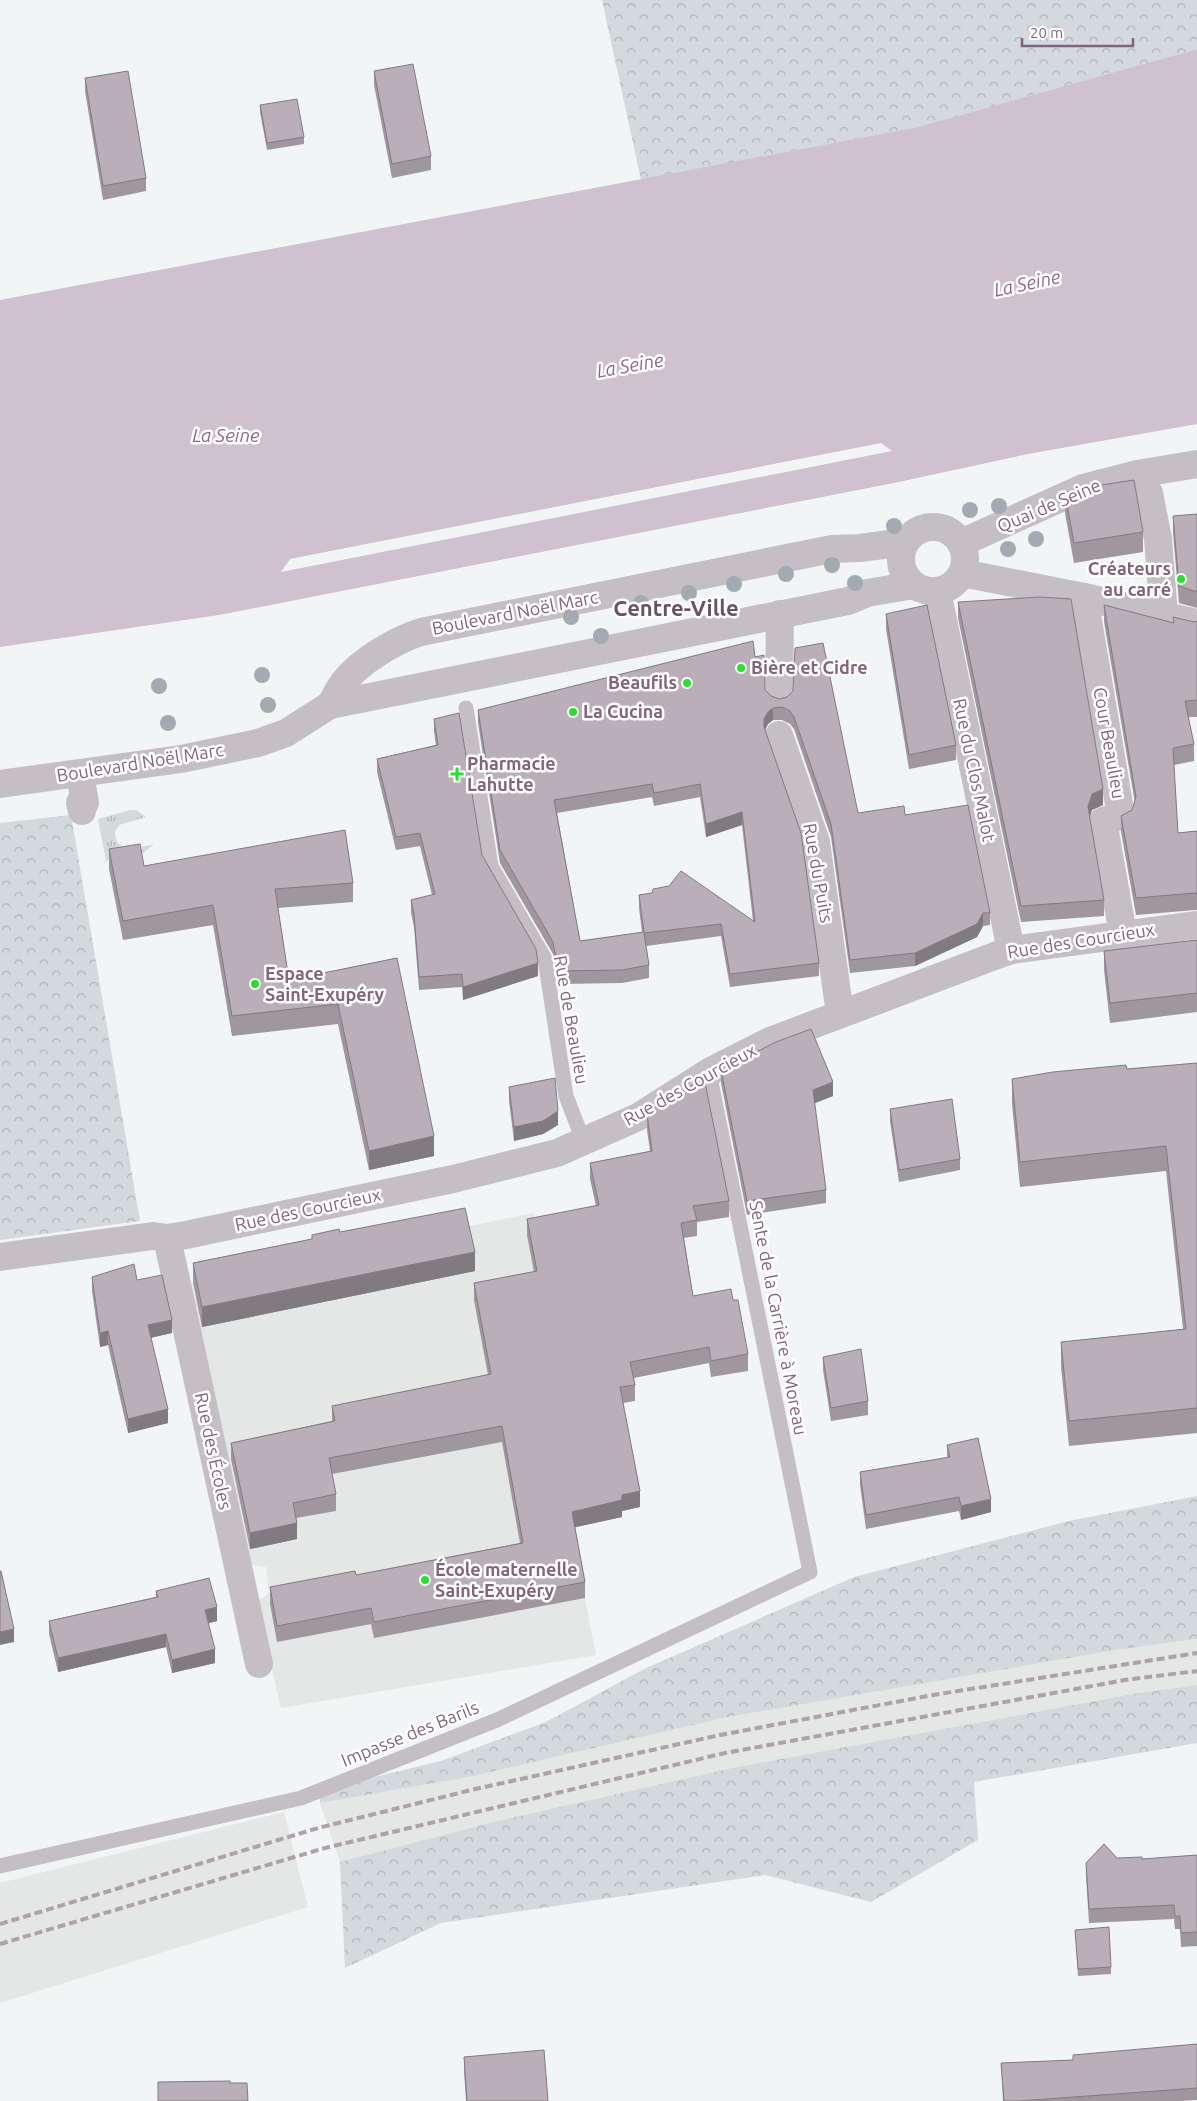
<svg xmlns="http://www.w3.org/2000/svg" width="1197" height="2101" font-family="Ubuntu,sans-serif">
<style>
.built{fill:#e5e6e6}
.grass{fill:url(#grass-tufts)}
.forest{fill:url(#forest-crowns)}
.water{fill:#cfc1ce}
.pier{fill:#f2f5f5}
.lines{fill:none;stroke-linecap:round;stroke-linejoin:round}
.lane{stroke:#c6bec5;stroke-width:15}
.street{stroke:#c6bec5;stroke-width:28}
.rail{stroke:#ada1aa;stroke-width:4;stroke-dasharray:8 4;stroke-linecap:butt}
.tree{fill:#a3aab1}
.wall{fill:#a0969e;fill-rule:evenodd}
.shaded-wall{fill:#827a81}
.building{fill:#baaeb8;stroke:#827a81;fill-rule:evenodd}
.poi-dot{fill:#22e528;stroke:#fff;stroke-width:2}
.labels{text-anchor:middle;stroke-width:5;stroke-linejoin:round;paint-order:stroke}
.street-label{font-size:18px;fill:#83647c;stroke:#fff}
.poi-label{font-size:18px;font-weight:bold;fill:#83647c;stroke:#fff;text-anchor:start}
.water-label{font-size:19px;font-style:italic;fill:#8e698b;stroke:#fff}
.district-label{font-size:22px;font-weight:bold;fill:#685263;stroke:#fff}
</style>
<defs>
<pattern id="grass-tufts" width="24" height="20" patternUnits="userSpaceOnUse" patternTransform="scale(1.25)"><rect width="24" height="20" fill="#d3d9dc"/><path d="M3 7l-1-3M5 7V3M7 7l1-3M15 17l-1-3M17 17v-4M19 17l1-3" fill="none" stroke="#b1b4b7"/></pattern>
<pattern id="forest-crowns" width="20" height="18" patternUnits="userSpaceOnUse" patternTransform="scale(1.25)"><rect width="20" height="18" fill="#d3d9dc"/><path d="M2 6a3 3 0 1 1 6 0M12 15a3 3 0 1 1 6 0" fill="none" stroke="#b1b4b7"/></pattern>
</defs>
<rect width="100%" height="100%" fill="#f2f5f5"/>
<!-- built -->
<g class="built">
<polygon points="533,1213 539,1233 557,1454 596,1655 281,1708 256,1603 269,1593 266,1567 249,1564 190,1283"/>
<polygon points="1197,1639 1197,1685 1138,1693 732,1768 493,1822 340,1862 320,1803 469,1777 728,1717 1116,1650"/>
<polygon points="284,1812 308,1907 0,2003 0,1883"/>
</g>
<!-- grass -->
<path class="grass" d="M 130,810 L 136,810 L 146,817 L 119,825 L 115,831 C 115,855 138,848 154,844 L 142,854 L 106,861 L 98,819 Z"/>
<!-- forest -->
<g class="forest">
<polygon points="602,0 1197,0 1197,49 918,127 641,180"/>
<polygon points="71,815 140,1221 0,1240 0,823"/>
<polygon points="1197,1496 1197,1639 1116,1650 728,1717 469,1777 320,1803 320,1790 441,1761 546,1722 644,1669 854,1577 1069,1521"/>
<polygon points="1197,1685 1197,1743 974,1782 978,1840 871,1902 765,1875 441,1923 345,1968 340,1862 493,1822 732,1768 1138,1693"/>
</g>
<!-- water -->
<polygon class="water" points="1197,49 1197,424 1028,454 894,483 219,615 0,647 0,300 918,127"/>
<!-- pier -->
<polygon class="pier" points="881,443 892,451 281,572 290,559"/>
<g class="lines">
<!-- lane -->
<g class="lane">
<polyline points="466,708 491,866 545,959 566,1096 583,1140"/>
<polyline points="0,1866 301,1798 497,1720 810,1572 709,1072"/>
</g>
<!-- street -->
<g class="street">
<polyline points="1149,493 1158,539 1164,615"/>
<circle cx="933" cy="559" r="32"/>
<polyline points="961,543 1083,488 1137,474 1197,464"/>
<polyline points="962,573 1084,597 1197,623"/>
<polyline points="937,591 1011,950"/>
<polyline points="1084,597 1121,816 1103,821 1123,934"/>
<polyline points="779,696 780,614"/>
<path d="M 330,705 C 335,698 338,689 344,682 C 360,661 396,640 421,632 L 832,549 L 860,548 L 905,542"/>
<polyline points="779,735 816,842 840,1014"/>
<polyline points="80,774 85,803 80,803 82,811"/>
<polyline points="0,784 181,759 258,743 286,733 330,705 848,601 867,593 914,585"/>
<polyline points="167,1238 259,1664"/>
<polyline points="0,1257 153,1236 167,1238 186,1235 453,1179 557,1153 638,1117 709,1072 770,1041 992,957 1011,950 1197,925"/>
</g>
<!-- rail -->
<g class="rail">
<polyline points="0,1924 318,1828 471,1790 720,1735 933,1695 1197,1653"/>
<polyline points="0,1944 325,1848 725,1753 1125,1680 1197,1671"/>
</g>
</g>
<!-- trees -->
<g class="tree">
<circle cx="999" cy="506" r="8"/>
<circle cx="970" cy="510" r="8"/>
<circle cx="894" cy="526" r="8"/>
<circle cx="1036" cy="539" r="8"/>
<circle cx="1008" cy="549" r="8"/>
<circle cx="832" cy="565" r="8"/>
<circle cx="786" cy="574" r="8"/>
<circle cx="855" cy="583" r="8"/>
<circle cx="734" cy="584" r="8"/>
<circle cx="689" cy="593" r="8"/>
<circle cx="641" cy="603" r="8"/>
<circle cx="571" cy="617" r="8"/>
<circle cx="601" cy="636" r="8"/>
<circle cx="262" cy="675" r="8"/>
<circle cx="159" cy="686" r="8"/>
<circle cx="268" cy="705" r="8"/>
<circle cx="168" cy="723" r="8"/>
</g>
<!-- wall -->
<g class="wall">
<polygon points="374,71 431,156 431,170 392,178 374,85"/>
<polygon points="85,78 146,178 146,191 103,200 85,91"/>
<polygon points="260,105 304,137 304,144 267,150 260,112"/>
<polygon points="1065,493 1143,532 1143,552 1074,563 1065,513"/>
<polygon points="1197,514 1197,608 1179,603 1173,533 1173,516"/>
<polygon points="958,602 1103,805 1092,810 1089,818 1104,900 1104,916 1021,922 958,618"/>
<polygon points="1104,605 1173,623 1197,621 1197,717 1188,717 1194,744 1194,761 1174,765 1178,833 1197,831 1197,910 1195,910 1136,915 1121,832 1121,816 1132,810 1135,803 1104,622"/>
<polygon points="886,614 956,745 956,760 909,769 886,629"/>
<path d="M 755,657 L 765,690 L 771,696 L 779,699 L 787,697 L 858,813 L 905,815 L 990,913 L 990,925 L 983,926 L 977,937 L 915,966 L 850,973 L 831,837 L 794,729 L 790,724 L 782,720 L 773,720 L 768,724 L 765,729 L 819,963 L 819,976 L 730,987 L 721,936 L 646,946 L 649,965 L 649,978 L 622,983 L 560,984 L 559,969 L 556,970 L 553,954 L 500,863 L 478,723 L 478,710 ZM 652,797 L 654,806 L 700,797 L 706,837 L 742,825 L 753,921 L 639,895 L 639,908 L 642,932 L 580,941 L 557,813 Z"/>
<polygon points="434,719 482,855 538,976 463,1000 462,987 419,990 414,927 411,913 411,900 432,895 420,846 396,850 377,772 377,759 436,745 434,732"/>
<polygon points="109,849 144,866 353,883 353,902 278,908 289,980 397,958 434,1156 369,1170 338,1024 232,1036 213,925 123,940 109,869"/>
<polygon points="1197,940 1197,1012 1110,1023 1104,970 1104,951"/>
<polygon points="1197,1063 1197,1433 1069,1446 1061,1367 1061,1342 1183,1329 1166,1171 1020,1187 1012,1104 1012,1079"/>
<polygon points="721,1070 833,1096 814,1103 826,1190 826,1203 747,1215 721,1083"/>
<polygon points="509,1087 558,1125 543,1134 514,1141 509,1101"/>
<polygon points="890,1109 960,1159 960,1170 899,1182 890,1121"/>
<polygon points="647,1113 729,1201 729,1217 697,1222 697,1236 684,1238 693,1296 733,1300 748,1354 748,1371 711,1377 709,1363 634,1378 635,1385 635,1401 623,1403 640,1507 622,1511 622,1517 575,1527 585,1582 585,1598 374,1638 371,1624 277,1642 270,1604 270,1587 356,1575 520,1543 502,1442 332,1474 336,1494 336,1511 296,1518 297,1539 250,1549 231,1459 231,1443 332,1421 332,1406 488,1375 474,1300 474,1283 534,1272 527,1235 527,1219 596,1206 590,1179 590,1163 650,1151 647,1130"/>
<polygon points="312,1235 475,1271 202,1327 193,1282 193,1263 312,1239"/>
<polygon points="92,1277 137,1280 172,1333 151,1338 168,1423 128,1433 108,1345 100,1347 92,1291"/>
<polygon points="823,1357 868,1401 868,1415 831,1421 823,1370"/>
<polygon points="947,1445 991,1512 961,1520 959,1511 866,1529 860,1485 860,1472 947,1458"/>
<polygon points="156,1591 217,1621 208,1623 215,1663 172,1673 166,1647 58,1672 49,1634 49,1621 156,1597"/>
<polygon points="1197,1855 1197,1946 1181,1947 1180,1929 1175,1929 1174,1919 1089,1923 1086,1876 1086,1863 1117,1858 1142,1859"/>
<polygon points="1075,1930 1111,1967 1111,1974 1078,1976"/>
<polygon points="1197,2044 1197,2100 1179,2101 1003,2101 1001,2063 1073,2060"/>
<polygon points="464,2057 548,2101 466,2101 464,2071"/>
</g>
<!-- shaded-wall -->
<g class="shaded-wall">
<polygon points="773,708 773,720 768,724 764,732 764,719 768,712"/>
<polygon points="1103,789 1103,805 1092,810 1088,823 1088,807 1092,794"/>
<polygon points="742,812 742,825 706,837 706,824"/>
<polygon points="983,913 983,926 977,937 915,966 915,953"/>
<polygon points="559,957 559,969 556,970 556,958"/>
<polygon points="538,963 538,976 463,1000 463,987"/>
<polygon points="833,1082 833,1096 813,1104 813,1090"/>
<polygon points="558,1111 558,1125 543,1134 514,1141 514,1127"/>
<polygon points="434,1136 434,1156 369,1170 369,1151"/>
<polygon points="475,1252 475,1271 202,1327 202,1307"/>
<polygon points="172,1320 172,1333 148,1338 148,1325"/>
<polygon points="108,1331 108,1345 100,1347 100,1333"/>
<polygon points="168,1409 168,1423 128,1433 128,1419"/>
<polygon points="640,1491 640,1507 622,1511 622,1517 572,1528 572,1512 622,1495"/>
<polygon points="991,1499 991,1512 961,1520 961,1506"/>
<polygon points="297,1523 297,1539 250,1549 250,1533"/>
<polygon points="217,1607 217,1621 205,1624 205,1610"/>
<polygon points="14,1629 14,1642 0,1645 0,1632"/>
<polygon points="166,1634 166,1647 58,1672 58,1658"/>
<polygon points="215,1649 215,1663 172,1673 172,1660"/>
</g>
<!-- building -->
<g class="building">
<polygon points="413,64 431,156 392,164 374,71"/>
<polygon points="128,71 146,178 103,186 85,78"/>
<polygon points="297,99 304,137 267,143 260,105"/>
<polygon points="1134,480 1143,532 1074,543 1065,493 1075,489"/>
<polygon points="1197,514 1197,592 1179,586 1173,516"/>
<polygon points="1040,597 1071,599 1103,789 1092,794 1088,807 1104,900 1021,906 958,602"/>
<polygon points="927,605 956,745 909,755 886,614"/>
<polygon points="1104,605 1174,623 1173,617 1194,622 1197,621 1197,700 1185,701 1194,744 1173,748 1178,833 1197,831 1197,894 1195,893 1136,898 1121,816 1132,810 1136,797"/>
<path d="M 753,641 L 755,657 L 764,655 L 765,690 L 771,696 L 779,699 L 787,697 L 793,691 L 795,648 L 823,643 L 858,813 L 904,806 L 905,815 L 968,805 L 990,913 L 983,913 L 977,924 L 915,953 L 850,960 L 831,824 L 794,717 L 790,711 L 782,707 L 773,708 L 768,712 L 764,719 L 764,727 L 801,833 L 819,963 L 730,974 L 721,924 L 644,933 L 649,965 L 622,970 L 560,971 L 559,957 L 556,958 L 553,942 L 500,850 L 478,710 ZM 652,784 L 654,793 L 700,784 L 706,824 L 742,812 L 755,922 L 681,871 L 669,886 L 653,889 L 652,893 L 639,895 L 644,932 L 580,941 L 554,800 Z"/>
<polygon points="459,713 482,855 536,949 538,963 463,987 462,974 419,977 414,914 411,900 435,894 420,833 396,837 377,759 438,745 434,719"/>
<polygon points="345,830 353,883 275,889 289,980 397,958 434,1136 369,1151 338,1004 232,1016 213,905 123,921 109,849 140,844 144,866"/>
<polygon points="1197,940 1197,993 1110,1003 1104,951"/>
<polygon points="811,1029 833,1082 813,1090 826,1190 747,1201 721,1070 776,1042"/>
<polygon points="1197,1063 1197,1408 1069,1421 1061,1342 1186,1329 1166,1146 1020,1162 1012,1079 1053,1072 1126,1065 1127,1069"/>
<polygon points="555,1078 558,1111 543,1121 514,1127 509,1087"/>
<polygon points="704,1078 729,1201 693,1206 697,1220 681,1223 693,1296 731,1289 733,1300 738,1300 748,1354 711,1361 709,1347 630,1362 635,1385 620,1387 640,1491 622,1495 622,1500 572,1512 585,1582 374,1622 371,1608 277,1626 270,1587 355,1571 356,1575 523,1543 502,1426 329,1458 336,1494 293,1503 297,1523 250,1533 231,1443 335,1421 332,1406 491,1374 474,1283 537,1271 527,1219 599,1205 590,1163 652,1151 647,1113"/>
<polygon points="952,1099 960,1159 899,1170 890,1109"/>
<polygon points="465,1208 475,1252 202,1307 193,1263 312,1239 312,1235 339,1229 340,1232"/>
<polygon points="134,1264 137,1280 162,1275 172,1320 148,1325 168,1409 128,1419 108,1331 100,1333 92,1277"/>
<polygon points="861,1349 868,1401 831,1408 823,1357"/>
<polygon points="978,1438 991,1499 961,1506 959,1497 866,1515 860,1472 950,1457 947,1445"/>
<polygon points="0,1571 1,1571 14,1629 0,1632"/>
<polygon points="209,1578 217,1607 205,1610 215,1649 172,1660 166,1634 58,1658 49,1621 158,1597 156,1591"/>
<polygon points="1104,1844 1117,1858 1142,1857 1142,1859 1197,1855 1197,1932 1181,1933 1180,1916 1175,1916 1174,1905 1089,1909 1086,1863"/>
<polygon points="1109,1927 1111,1967 1078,1969 1075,1930"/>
<polygon points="1197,2044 1197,2088 1019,2101 1004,2101 1001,2063 1073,2060 1073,2055"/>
<polygon points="544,2050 548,2101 467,2101 464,2057"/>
<polygon points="230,2081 230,2083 247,2083 248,2101 158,2101 158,2082"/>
</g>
<!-- markers -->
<g class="poi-dot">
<circle cx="1181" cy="579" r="5"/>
<circle cx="741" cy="668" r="5"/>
<circle cx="687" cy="683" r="5"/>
<circle cx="573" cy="712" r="5"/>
<path d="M454.5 766.5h5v5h5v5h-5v5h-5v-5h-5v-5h5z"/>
<circle cx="255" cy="984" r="5"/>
<circle cx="425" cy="1580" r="5"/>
</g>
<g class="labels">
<!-- street labels -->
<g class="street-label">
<text transform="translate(1049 506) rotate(-23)" y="6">Quai de Seine</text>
<text transform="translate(515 613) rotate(-11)" y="6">Boulevard Noël Marc</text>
<text transform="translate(1109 743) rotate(80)" y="6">Cour Beaulieu</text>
<text transform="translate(140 763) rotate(-9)" y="6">Boulevard Noël Marc</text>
<text transform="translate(974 770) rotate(78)" y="6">Rue du Clos Malot</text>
<text transform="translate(818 873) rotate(80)" y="6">Rue du Puits</text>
<text transform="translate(1081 941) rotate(-9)" y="6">Rue des Courcieux</text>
<text transform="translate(571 1020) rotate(80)" y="6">Rue de Beaulieu</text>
<text transform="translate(690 1085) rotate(-29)" y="6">Rue des Courcieux</text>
<text transform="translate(308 1210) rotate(-12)" y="6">Rue des Courcieux</text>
<text transform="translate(778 1318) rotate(79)" y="6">Sente de la Carrière à Moreau</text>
<text transform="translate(213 1451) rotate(78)" y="6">Rue des Écoles</text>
<text transform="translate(410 1734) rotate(-22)" y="6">Impasse des Barils</text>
</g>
<!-- poi labels -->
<g class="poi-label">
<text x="1171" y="575" text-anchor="end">Créateurs<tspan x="1171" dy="21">au carré</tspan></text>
<text x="751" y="674">Bière et Cidre</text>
<text x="677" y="689" text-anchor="end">Beaufils</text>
<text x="583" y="718">La Cucina</text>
<text x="467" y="770">Pharmacie<tspan x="467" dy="21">Lahutte</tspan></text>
<text x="265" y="980">Espace<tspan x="265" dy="21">Saint-Exupéry</tspan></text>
<text x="435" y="1576">École maternelle<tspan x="435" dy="21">Saint-Exupéry</tspan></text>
</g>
<!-- water labels -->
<g class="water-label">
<text transform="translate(1027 283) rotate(-12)" y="7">La Seine</text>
<text transform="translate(630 365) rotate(-10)" y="7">La Seine</text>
<text x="226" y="442">La Seine</text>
</g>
<!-- district labels -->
<g class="district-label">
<text x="676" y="616">Centre-Ville</text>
</g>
</g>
<!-- scale -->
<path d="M1022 38v8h111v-8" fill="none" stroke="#83647c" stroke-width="2.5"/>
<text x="1030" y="38" font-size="15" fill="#83647c" stroke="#ffffff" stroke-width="4" paint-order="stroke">20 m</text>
</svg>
